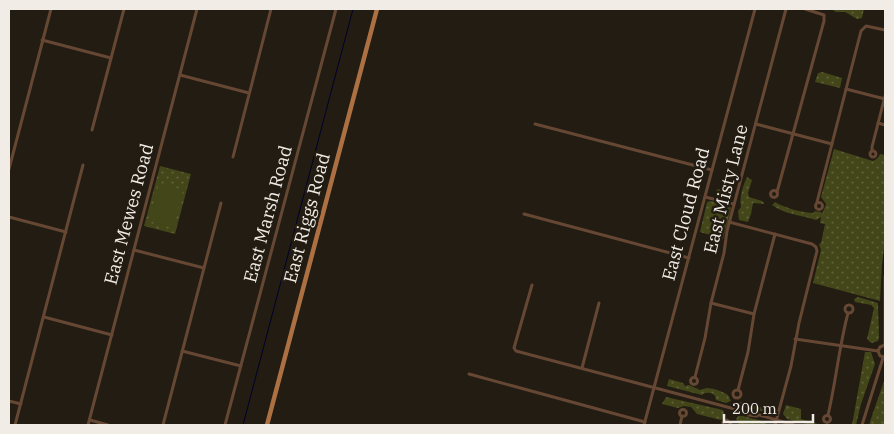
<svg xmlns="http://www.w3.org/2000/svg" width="894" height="434" font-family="'IBM Plex Serif',serif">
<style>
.green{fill:url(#green-dots)}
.pitch{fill:#424618}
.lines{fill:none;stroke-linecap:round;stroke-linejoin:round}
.stream{stroke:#00012b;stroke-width:1}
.street{stroke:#654733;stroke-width:3}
.primary{stroke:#ad7043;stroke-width:4.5}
.labels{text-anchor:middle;stroke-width:5;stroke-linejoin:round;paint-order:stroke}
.street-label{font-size:18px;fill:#f1ece6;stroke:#221c12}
</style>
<defs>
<pattern id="green-dots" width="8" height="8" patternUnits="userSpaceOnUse" patternTransform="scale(1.25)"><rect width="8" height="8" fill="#424618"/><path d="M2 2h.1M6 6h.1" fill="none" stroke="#5e613a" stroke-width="1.8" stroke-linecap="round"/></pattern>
</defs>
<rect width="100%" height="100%" fill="#221c12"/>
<!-- green -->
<g class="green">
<polygon points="831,9 864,9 862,18 857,19 845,12 836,12"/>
<polygon points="822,72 842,78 840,88 815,82 818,73"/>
<path d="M 834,149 L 873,161 L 878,158 L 880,154 L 885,155 L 885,240 L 882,264 L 880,301 L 813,283 L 821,250 L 819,244 L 821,243 L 825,224 L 820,223 L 821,217 L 816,220 C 800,215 784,214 772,205 L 775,202 C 785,208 800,212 813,213 L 815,211 L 821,212 L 822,214 L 826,204 L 821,197 Z"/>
<polygon points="160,166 191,174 175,234 144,226"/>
<path d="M 747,177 L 752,180 L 748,193 L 749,197 L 762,201 L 764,203 L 764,204 L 753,203 L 751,214 L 748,222 L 739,220 L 738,211 L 741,207 C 739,198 743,185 747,177 Z"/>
<polygon points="718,189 731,192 732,195 727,199 715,196 716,191"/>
<polygon points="710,201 729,205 731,208 723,239 700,232 707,202"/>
<polygon points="858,297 878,303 879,337 878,341 872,343 870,342 867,339 874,308 871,305 855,302 854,299"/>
<polygon points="865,352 871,352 875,364 861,404 856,425 852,425"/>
<path d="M 885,378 L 885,425 L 869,425 C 874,409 880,393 885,378 Z"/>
<path d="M 669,379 L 683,383 L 685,386 L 689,385 L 700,390 C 709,386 719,390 728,395 L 731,401 L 726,403 L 716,400 L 715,396 C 712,392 705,392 702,395 L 667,386 Z"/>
<polygon points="666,397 723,410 725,417 721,420 697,414 691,407 684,406 678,408 662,404"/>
<polygon points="740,402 772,410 773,414 735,405"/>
<polygon points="786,405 801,409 801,419 821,425 811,425 787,419 783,414"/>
<polygon points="739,415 766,422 766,425 739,425 736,419"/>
</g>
<!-- pitch -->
<polygon class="pitch" points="159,183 183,190 173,228 149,221"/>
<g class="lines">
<!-- stream -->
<polyline class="stream" points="243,425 353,9"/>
<!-- street -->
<g class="street">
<polyline points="42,40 111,58"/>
<polyline points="180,75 249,93"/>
<polyline points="846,89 885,99"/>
<polyline points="878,123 885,125"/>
<polyline points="535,124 712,170"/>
<polyline points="756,124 832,144"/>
<polyline points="92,130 124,9"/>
<circle cx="873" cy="154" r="3"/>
<polyline points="872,151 872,147 885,96"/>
<polyline points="233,157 271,9"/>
<polyline points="9,169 51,9"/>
<circle cx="774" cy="194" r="3.5"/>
<polyline points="777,192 824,21 824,15 805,9"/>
<polyline points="705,197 734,204"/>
<polyline points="817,202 861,31 866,26 885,30"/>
<circle cx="819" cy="206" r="3.5"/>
<polyline points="524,214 689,258"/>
<polyline points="9,217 66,232"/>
<polyline points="729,222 812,244 816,247 817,251 799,323 791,366 775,425"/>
<polyline points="134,250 204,268"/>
<polyline points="532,285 514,348 516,351 746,412 749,412 794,425"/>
<polyline points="711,303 754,314"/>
<circle cx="849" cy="309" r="4"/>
<polyline points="44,317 112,335"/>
<polyline points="795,339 878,351"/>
<polyline points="885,345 885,276"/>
<polyline points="885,345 880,347 878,351 880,356 885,357"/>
<polyline points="182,351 241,366"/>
<polyline points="582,368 599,303"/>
<polyline points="469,374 645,422"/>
<polyline points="695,377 705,338 711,303 724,253 727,231 786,9"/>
<circle cx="694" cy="381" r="3.5"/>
<polyline points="738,390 748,352 754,314 775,234"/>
<circle cx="737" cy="394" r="4"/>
<polyline points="9,401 21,404"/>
<circle cx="683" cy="413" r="3.5"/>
<polyline points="746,412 748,415 757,416"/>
<path d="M 828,415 C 836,381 839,347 848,313"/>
<circle cx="827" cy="419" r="3.5"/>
<polyline points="90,420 108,425"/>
<polyline points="15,425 83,165"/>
<polyline points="88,425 197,9"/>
<polyline points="163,425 221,203"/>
<polyline points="225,425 336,9"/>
<polyline points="644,425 755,9"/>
<polyline points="680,425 682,416"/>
<polyline points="723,425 723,422 727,420 730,423 731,425"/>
<polyline points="862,425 883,358"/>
</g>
<!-- primary -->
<polyline class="primary" points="267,425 377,9"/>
</g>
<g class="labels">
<!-- street labels -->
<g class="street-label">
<text transform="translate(726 189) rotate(-76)" y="6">East Misty Lane</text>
<text transform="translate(129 214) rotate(-75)" y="6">East Mewes Road</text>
<text transform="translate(268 214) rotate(-75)" y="6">East Marsh Road</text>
<text transform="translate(686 214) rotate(-75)" y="6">East Cloud Road</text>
<text transform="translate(307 218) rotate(-75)" y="6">East Riggs Road</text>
</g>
</g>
<!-- border -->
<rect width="894" height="434" fill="none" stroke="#f1ece6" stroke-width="20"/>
<!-- scale -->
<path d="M724 414v8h89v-8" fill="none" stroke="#f1ece6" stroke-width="2.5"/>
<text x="732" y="414" font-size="15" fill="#f1ece6" stroke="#221c12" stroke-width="4" paint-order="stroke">200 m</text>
</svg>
